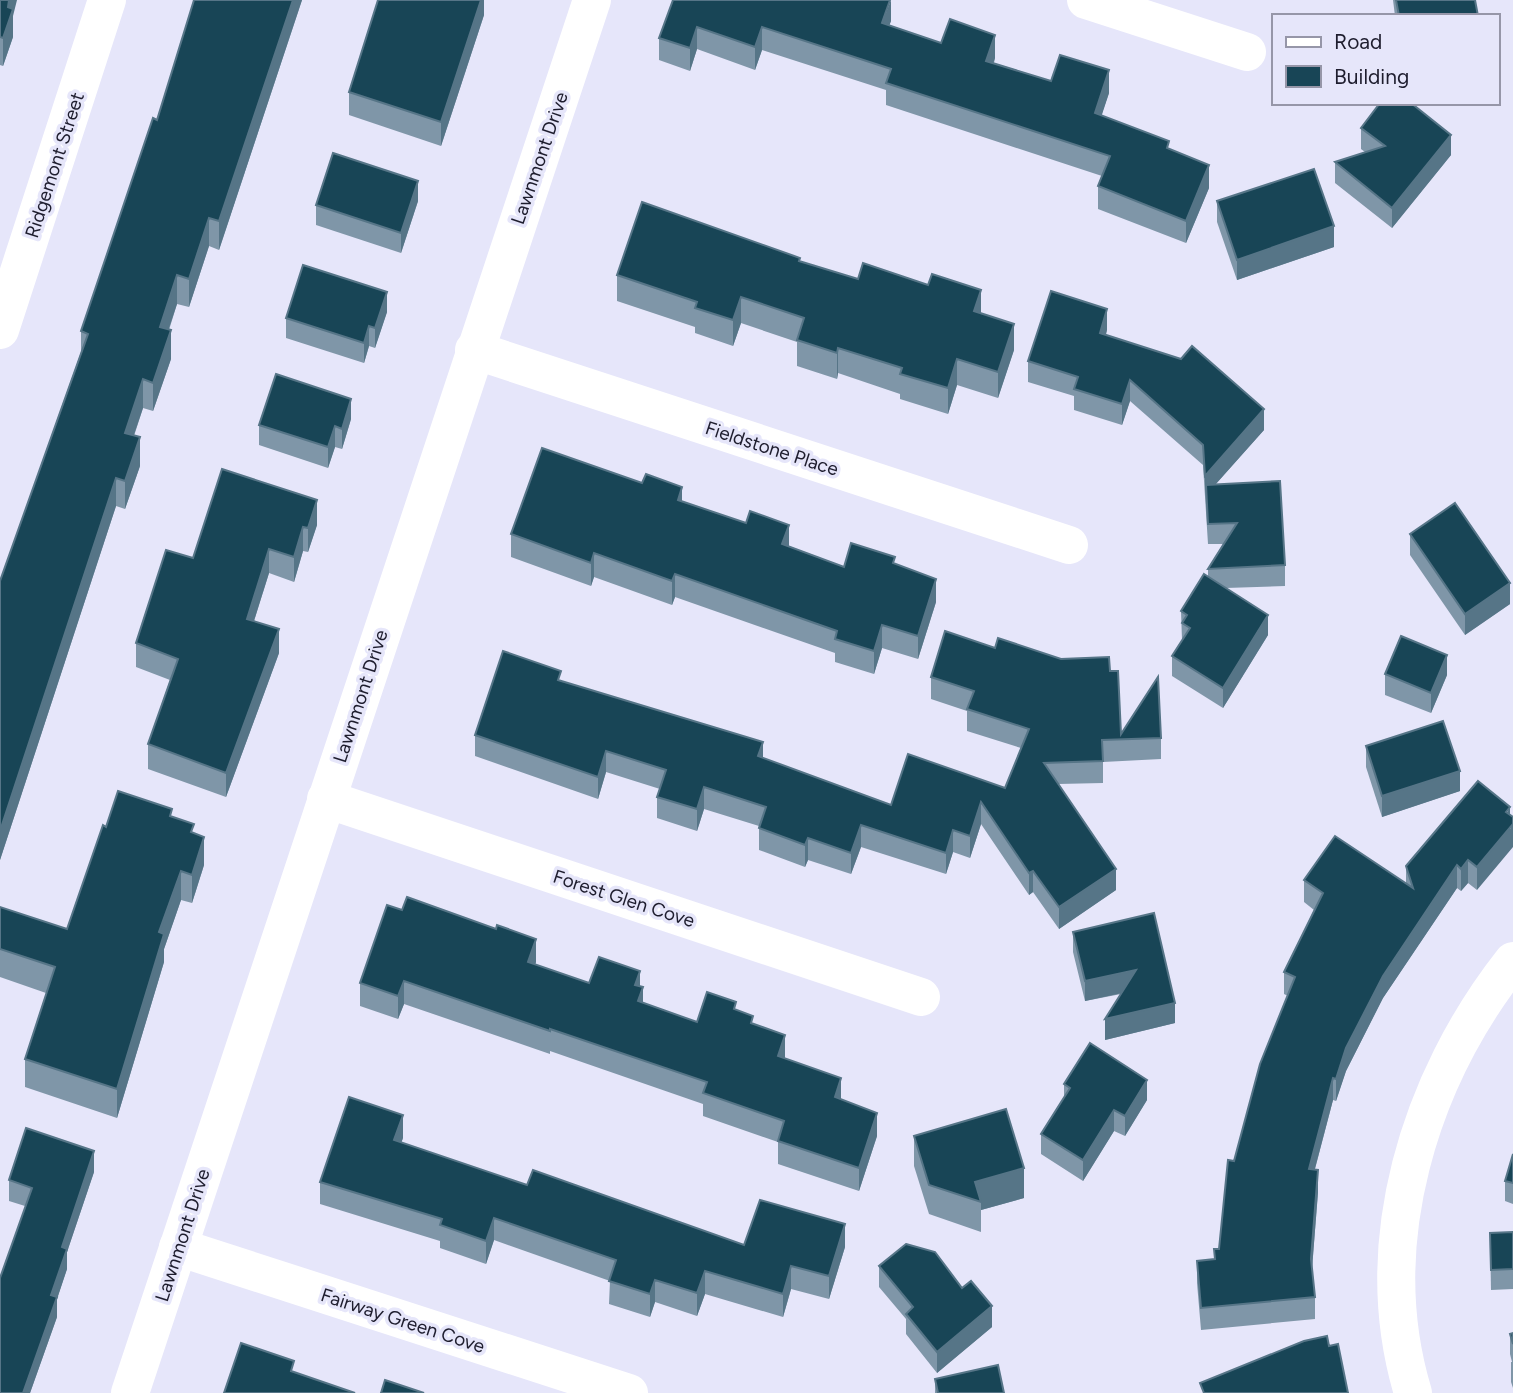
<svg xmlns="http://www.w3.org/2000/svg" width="1513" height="1393" font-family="Figtree,sans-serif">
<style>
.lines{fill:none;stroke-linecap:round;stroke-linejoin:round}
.street{stroke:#fff;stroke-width:38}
.secondary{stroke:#fff;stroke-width:38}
.wall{fill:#7f96a8}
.shaded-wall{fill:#567587}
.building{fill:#184556;stroke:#567587;stroke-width:2}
.labels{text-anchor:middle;stroke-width:7;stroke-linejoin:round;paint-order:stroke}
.street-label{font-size:19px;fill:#1e1d2e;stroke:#e6e6fa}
</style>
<rect width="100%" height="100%" fill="#e6e6fa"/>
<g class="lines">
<!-- street -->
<g class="street">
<polyline points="1086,0 1247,52"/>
<polyline points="0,330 107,0"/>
<polyline points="474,350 1069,545"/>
<polyline points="326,799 921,997"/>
<polyline points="178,1247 629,1393"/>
<path d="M 1413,1393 C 1368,1244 1419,1080 1513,961"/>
</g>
<!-- secondary -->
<polyline class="secondary" points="130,1393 592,0"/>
</g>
<!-- wall -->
<g class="wall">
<polygon points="0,0 13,16 13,37 3,66 0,65"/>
<polygon points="194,0 302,0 219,250 209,246 189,307 177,304 169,330 171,359 153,411 143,408 134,436 140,466 125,509 116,506 0,860 0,581 81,352 81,331 157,120"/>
<polygon points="484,0 484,15 441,146 349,115 349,92"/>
<polygon points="673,0 891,21 889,25 941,43 995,58 994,63 1051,81 1109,93 1101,116 1169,149 1209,188 1186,243 1098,209 1098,186 1102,176 886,105 886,90 762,50 755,70 697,49 690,71 659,60 659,38"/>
<polygon points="1393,0 1475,0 1478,16 1395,16"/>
<polygon points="1361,128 1451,155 1392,228 1335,183 1335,162 1365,152 1361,149"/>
<polygon points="418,201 401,253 316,225 316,205"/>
<polygon points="1217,201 1334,247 1237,280 1217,222"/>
<polygon points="800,261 858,279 981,313 1014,350 998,398 957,385 948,414 900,399 900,394 838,373 837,379 797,366 797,342 741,323 733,346 695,333 695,327 617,301 617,275"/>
<polygon points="387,312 375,348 369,346 364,363 286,338 286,318"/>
<polygon points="1107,330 1106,335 1264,430 1215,485 1285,565 1285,586 1226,588 1268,635 1223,708 1172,676 1172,656 1182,640 1181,611 1208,577 1208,569 1223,544 1208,544 1203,465 1130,401 1122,425 1074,410 1074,396 1028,382 1028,361"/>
<polygon points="351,419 342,449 335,447 328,468 259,445 259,425"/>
<polygon points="222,469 317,525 308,552 303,551 294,582 269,573 254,621 279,653 226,797 148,769 148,744 170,680 136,667 136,643 193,558"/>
<polygon points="682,501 789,546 844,567 895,563 936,602 918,659 882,648 874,674 835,662 835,653 675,597 672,605 594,577 591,586 511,557 511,534"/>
<polygon points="1410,534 1510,604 1465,635 1410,555"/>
<polygon points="995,648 1061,659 1110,671 1121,734 1161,738 1161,759 1103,762 1103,783 1058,784 1116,890 1059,929 1033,892 1029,895 981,824 970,858 953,852 946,874 861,847 851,874 808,860 805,867 759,850 759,826 704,809 697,831 657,818 657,797 660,789 606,772 598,799 475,756 475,735 561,681 763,758 891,805 1005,788 1021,748 967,731 967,711 931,699 931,677"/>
<polygon points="1385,674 1447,675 1431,713 1385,695"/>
<polygon points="1366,746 1460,791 1382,817 1366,767"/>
<polygon points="1478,781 1477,890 1468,883 1461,891 1457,888 1383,998 1346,1071 1336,1101 1333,1100 1315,1169 1318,1192 1312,1269 1315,1297 1315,1319 1201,1330 1197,1283 1197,1261 1214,1259 1214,1249 1219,1249 1234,1161 1288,996 1284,994 1284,972 1314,910 1304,902 1304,880 1406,883 1406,866"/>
<polygon points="172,817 194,833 204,865 192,903 181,900 164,949 164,962 117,1118 25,1087 25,1059 46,993 0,977 0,907 67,929 106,827"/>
<polygon points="1073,932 1175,1023 1105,1040 1121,994 1085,1001 1073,952"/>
<polygon points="536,962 535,965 589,983 640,986 643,1003 697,1022 736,1010 753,1024 785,1058 841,1099 877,1136 859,1191 778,1164 778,1142 703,1116 703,1104 550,1051 550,1054 404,1004 398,1019 360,1006 360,983"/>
<polygon points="1064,1084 1147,1100 1125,1136 1114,1131 1083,1181 1041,1154 1041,1134 1064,1097"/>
<polygon points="914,1136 1024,1198 981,1210 981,1232 929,1214 914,1166"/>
<polygon points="403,1138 401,1143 527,1185 744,1245 845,1247 829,1299 791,1289 783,1317 705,1294 697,1316 655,1302 650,1317 609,1304 610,1281 494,1240 486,1264 440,1248 440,1241 320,1204 320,1182"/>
<polygon points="1513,1154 1513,1204 1505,1201 1505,1181"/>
<polygon points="94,1172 67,1252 67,1269 57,1299 57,1317 30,1393 0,1393 25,1206 9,1201 9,1180"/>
<polygon points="1513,1232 1513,1289 1491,1290 1490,1233"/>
<polygon points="879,1266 962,1288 992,1327 937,1373 906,1334 906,1319 879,1287"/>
<polygon points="1513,1333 1513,1388 1511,1382 1511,1362 1512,1362 1510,1354 1510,1334"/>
<polygon points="935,1379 1004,1393 935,1393"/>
</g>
<!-- shaded-wall -->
<g class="shaded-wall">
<polygon points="9,0 17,0 13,16 13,37 3,66 3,38"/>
<polygon points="293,0 302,0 219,250 219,221"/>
<polygon points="481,0 484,0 484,15 441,146 441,122"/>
<polygon points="891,0 891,21 882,46 882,23"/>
<polygon points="697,27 697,49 690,71 690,48"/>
<polygon points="762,27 762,50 755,70 755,47"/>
<polygon points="995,35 995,58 986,84 986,61"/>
<polygon points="1109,70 1109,93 1095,136 1095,113"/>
<polygon points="1451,135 1451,155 1392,228 1392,208"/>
<polygon points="1209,165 1209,188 1186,243 1186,221"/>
<polygon points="418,181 418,201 401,253 401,233"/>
<polygon points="209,218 209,246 189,307 189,279"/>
<polygon points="1334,226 1334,247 1237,280 1237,260"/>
<polygon points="177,275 177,304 160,355 160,327"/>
<polygon points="981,290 981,316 974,311"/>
<polygon points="387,292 387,312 375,348 375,328"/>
<polygon points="741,297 741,323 733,346 733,320"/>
<polygon points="1107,309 1107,330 1100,353 1100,333"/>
<polygon points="1014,324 1014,350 998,398 998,372"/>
<polygon points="369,326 369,346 364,363 364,343"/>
<polygon points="171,330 171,359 153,411 153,383"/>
<polygon points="838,348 838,373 837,379 837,353"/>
<polygon points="957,359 957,385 948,414 948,388"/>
<polygon points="143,379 143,408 125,461 125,433"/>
<polygon points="1130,380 1130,401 1122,425 1122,404"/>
<polygon points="351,399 351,419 342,449 342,429"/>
<polygon points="1264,409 1264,430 1206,495 1206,485 1205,496 1205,476"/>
<polygon points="335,426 335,447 328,468 328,447"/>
<polygon points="140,437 140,466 125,509 125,481"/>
<polygon points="116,478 116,506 0,860 0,831"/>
<polygon points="682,487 682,510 678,500"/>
<polygon points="317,500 317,525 308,552 308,528"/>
<polygon points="789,525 789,549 782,544"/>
<polygon points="303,527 303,551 294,582 294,557"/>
<polygon points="269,549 269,573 247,643 247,619"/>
<polygon points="594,553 594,577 591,586 591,563"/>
<polygon points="675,574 675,597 672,605 672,581"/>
<polygon points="936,579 936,602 918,659 918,636"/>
<polygon points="1510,583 1510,604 1465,635 1465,614"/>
<polygon points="1268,615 1268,635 1223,708 1223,688"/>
<polygon points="882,625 882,648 874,674 874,651"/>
<polygon points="279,629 279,653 226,797 226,773"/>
<polygon points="1447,655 1447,675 1431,713 1431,693"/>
<polygon points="763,742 763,764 758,756"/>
<polygon points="606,751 606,772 598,799 598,777"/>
<polygon points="1460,771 1460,791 1382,817 1382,796"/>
<polygon points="704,787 704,809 697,831 697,809"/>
<polygon points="981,802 981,824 970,858 970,836"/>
<polygon points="1510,807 1510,829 1513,824 1513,847 1477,890 1477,867"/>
<polygon points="861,825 861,847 851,874 851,853"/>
<polygon points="953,830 953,852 946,874 946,853"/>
<polygon points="204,837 204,865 192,903 192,875"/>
<polygon points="808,838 808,860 805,867 805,845"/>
<polygon points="1468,860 1468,883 1461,891 1461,869"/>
<polygon points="1457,865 1457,888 1383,998 1346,1071 1336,1101 1336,1079 1346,1048 1383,976"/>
<polygon points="1116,869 1116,890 1059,929 1059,907"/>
<polygon points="181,871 181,900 164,949 164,962 117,1118 117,1089 159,932"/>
<polygon points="1033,871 1033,892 1029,895 1029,873"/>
<polygon points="536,939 536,962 528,985 528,962"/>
<polygon points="1136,970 1136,990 1085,1001 1085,981"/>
<polygon points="640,971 640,994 635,985"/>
<polygon points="404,981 404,1004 398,1019 398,996"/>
<polygon points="643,987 643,1010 638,1001"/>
<polygon points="1175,1003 1175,1023 1105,1040 1105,1019"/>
<polygon points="785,1035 785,1057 778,1078 778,1056"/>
<polygon points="841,1078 841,1100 835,1097"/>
<polygon points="1333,1078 1333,1100 1309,1191 1309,1169"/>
<polygon points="1147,1080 1147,1100 1125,1136 1125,1116"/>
<polygon points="1114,1110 1114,1131 1083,1181 1083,1160"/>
<polygon points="877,1113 877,1136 859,1191 859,1168"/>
<polygon points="403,1115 403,1138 394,1163 394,1140"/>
<polygon points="94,1151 94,1172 67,1252 67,1269 57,1299 57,1317 30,1393 23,1393 51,1295 62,1247"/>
<polygon points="1024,1168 1024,1198 981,1210 981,1202 975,1182"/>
<polygon points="1318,1170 1318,1192 1311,1281 1311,1259"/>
<polygon points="494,1218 494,1240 486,1264 486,1241"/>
<polygon points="845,1224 845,1247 829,1299 829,1276"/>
<polygon points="791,1266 791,1289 783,1317 783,1294"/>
<polygon points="705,1271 705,1294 697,1316 697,1293"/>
<polygon points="655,1280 655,1302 650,1317 650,1294"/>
<polygon points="992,1306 992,1327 937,1373 937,1352"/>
</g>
<!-- building -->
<g class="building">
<polygon points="0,0 9,0 8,7 13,9 3,38 0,37"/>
<polygon points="194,0 293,0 219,221 209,218 189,279 177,275 160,327 171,330 153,383 143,379 125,433 140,437 125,481 116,478 0,831 0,581 88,334 81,331 153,118 157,120"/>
<polygon points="378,0 481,0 441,122 349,92"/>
<polygon points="673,0 890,0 882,23 941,43 950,19 995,35 986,61 1051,81 1060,55 1109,70 1095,113 1169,141 1167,148 1209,165 1186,221 1098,186 1110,156 886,83 891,69 762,27 755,47 697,27 690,48 659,38"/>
<polygon points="1396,0 1475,0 1478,16 1399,16"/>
<polygon points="1380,103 1411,103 1451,135 1392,208 1335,162 1385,146 1361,128"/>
<polygon points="333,153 418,181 401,233 316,205"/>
<polygon points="1314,169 1334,226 1237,260 1217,201"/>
<polygon points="642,202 800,258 799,261 858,279 863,263 928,285 932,274 981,290 974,311 1014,324 998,372 957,359 948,388 900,374 902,368 838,348 837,353 797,340 804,318 741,297 733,320 695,308 697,302 617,275"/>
<polygon points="303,265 387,292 375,328 369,326 364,343 286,318"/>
<polygon points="1051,291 1107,309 1100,333 1181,359 1192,346 1264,409 1205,476 1203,445 1130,380 1122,404 1074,389 1078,377 1028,361"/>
<polygon points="276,374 351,399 342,429 335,426 328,447 259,425"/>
<polygon points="542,448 642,483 646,474 682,487 678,500 746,523 750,511 789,525 782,544 844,567 851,543 895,557 893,563 936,579 918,636 882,625 874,651 835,639 837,631 675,574 672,581 594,553 591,563 511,534"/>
<polygon points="222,469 317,500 308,528 303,527 294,557 269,549 247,619 279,629 226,773 148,744 178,659 136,643 166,550 193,558"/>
<polygon points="1280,481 1285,565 1208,569 1237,523 1208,524 1206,485"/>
<polygon points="1455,503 1510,583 1465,614 1410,534"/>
<polygon points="1204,574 1268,615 1223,688 1172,656 1190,628 1182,623 1187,615 1181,611"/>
<polygon points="945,631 995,648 998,638 1061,659 1109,657 1110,671 1118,671 1121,734 1158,677 1161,738 1102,740 1103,761 1044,763 1116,869 1059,907 1033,871 1029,873 981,802 970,836 953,830 946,853 861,825 851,853 808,838 805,845 759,828 766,807 704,787 697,809 657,797 666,770 606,751 598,777 475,735 503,651 561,671 558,680 763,742 758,756 891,805 908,754 1005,788 1029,729 967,709 974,691 931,677"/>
<polygon points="1401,636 1447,655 1431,693 1385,674"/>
<polygon points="1443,721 1460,771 1382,796 1366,746"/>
<polygon points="1478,781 1510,807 1506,812 1513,817 1513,824 1477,867 1468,860 1461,869 1457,865 1383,976 1346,1048 1336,1079 1333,1078 1309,1169 1318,1170 1311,1259 1315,1297 1201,1308 1197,1261 1215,1259 1214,1249 1219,1249 1228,1160 1234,1161 1260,1064 1295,977 1284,972 1323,893 1304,880 1335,836 1413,888 1406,866"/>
<polygon points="118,791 172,809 170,816 194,824 191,832 204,837 192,875 181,871 159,932 164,934 117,1089 25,1059 55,967 0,949 0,907 67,929 103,825 106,827"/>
<polygon points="407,897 496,929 497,925 536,939 528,962 589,983 599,957 640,971 635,985 643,987 638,1001 697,1022 707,992 736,1002 734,1009 753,1016 751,1023 785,1035 778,1056 841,1078 835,1097 877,1113 859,1168 778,1141 784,1121 703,1093 707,1082 550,1029 550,1031 404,981 398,996 360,983 387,905 402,910"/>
<polygon points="1154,913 1175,1003 1105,1019 1136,970 1085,981 1073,932"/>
<polygon points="1090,1043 1147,1080 1125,1116 1114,1110 1083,1160 1041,1134 1070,1088 1064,1084"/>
<polygon points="349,1097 403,1115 394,1140 527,1185 533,1170 744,1245 760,1200 845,1224 829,1276 791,1266 783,1294 705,1271 697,1293 655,1280 650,1294 609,1281 616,1260 494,1218 486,1241 440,1225 442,1219 320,1182"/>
<polygon points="1006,1109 1024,1168 975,1182 981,1202 929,1185 914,1136"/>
<polygon points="26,1128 94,1151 62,1247 67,1249 51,1295 57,1297 23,1393 0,1393 0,1278 32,1188 9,1180"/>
<polygon points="1513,1154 1513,1183 1505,1181"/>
<polygon points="1513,1232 1513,1269 1491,1270 1490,1233"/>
<polygon points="906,1244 935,1252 962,1288 971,1281 992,1306 937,1352 906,1314 913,1307 879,1266"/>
<polygon points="1513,1333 1513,1344 1510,1334"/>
<polygon points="1327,1336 1329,1346 1338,1344 1348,1393 1204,1393 1200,1383 1304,1341"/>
<polygon points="241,1343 294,1361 291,1371 355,1393 224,1393"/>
<polygon points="998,1365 1004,1393 938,1393 935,1379"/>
<polygon points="385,1380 424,1393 381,1393"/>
</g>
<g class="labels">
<!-- street labels -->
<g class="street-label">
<text transform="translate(539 158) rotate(-71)" y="7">Lawnmont Drive</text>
<text transform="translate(54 165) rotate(-72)" y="7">Ridgemont Street</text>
<text transform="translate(772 448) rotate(18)" y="7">Fieldstone Place</text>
<text transform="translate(360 696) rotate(-72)" y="7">Lawnmont Drive</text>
<text transform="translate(624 898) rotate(18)" y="7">Forest Glen Cove</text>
<text transform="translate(182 1235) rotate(-72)" y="7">Lawnmont Drive</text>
<text transform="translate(403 1320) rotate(18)" y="7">Fairway Green Cove</text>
</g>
</g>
<!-- legend -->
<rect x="1272" y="14" width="228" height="91" fill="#e6e6fa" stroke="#9696a8" stroke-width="2"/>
<rect x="1286" y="37" width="35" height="10" fill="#ffffff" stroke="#9696a8" stroke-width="2"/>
<text x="1334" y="49" font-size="21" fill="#1e1d2e">Road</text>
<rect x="1286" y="66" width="35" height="21" fill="#184556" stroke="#9696a8" stroke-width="2"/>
<text x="1334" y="84" font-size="21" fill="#1e1d2e">Building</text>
</svg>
